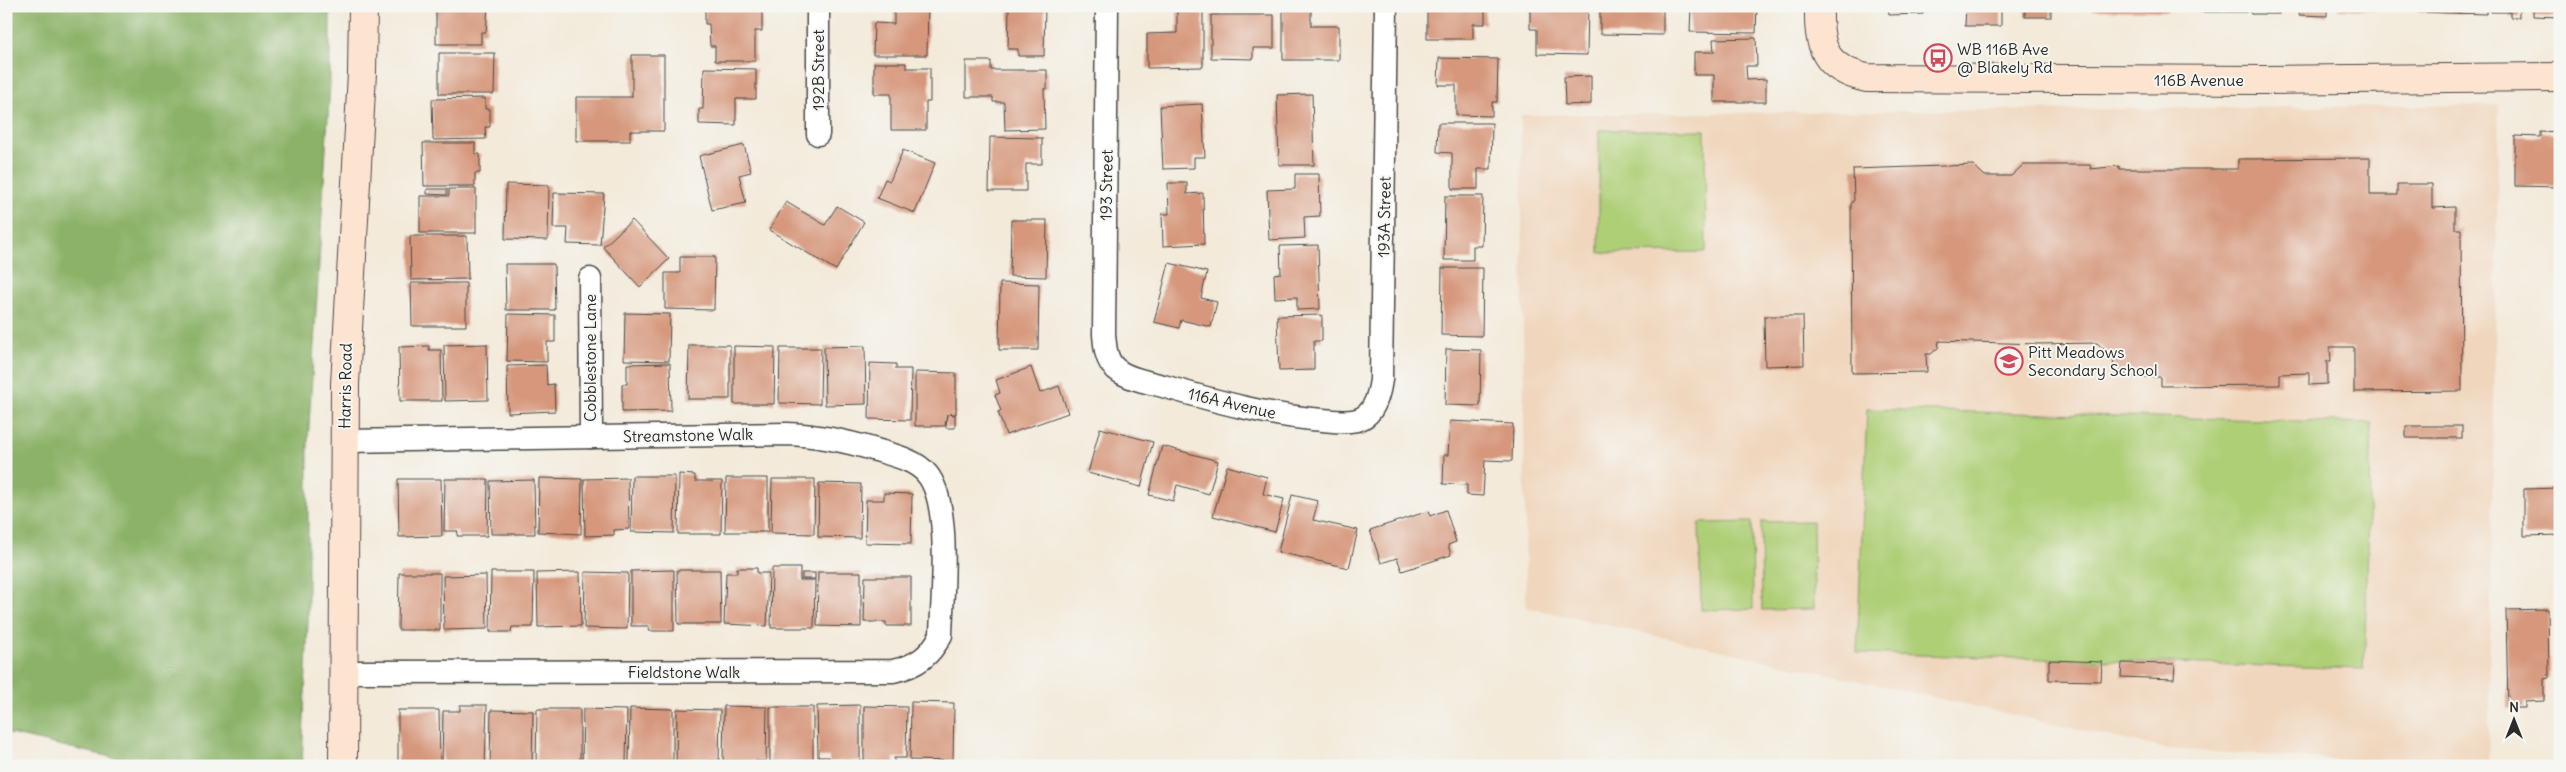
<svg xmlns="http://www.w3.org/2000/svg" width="2566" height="772" font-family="Delius,sans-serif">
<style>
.built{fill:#f0d6bc}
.green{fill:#afcf77;stroke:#6d7d51}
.forest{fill:#8bb268;stroke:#5b6e4a}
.building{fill:#d6977c}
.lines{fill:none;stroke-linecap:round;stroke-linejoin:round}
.street-casing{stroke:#494845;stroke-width:25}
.secondary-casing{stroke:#494845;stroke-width:30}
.street{stroke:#fff;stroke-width:22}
.secondary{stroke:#fde4d1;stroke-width:28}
.labels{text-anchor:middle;stroke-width:4;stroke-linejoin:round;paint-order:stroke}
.poi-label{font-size:16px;fill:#2b2b2b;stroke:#f6f6f2;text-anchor:start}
.street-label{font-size:16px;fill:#2b2b2b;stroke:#f6f6f2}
</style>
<rect width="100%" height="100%" fill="#f6f6f2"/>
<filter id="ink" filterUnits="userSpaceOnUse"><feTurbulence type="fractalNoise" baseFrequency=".02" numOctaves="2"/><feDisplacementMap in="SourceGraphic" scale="10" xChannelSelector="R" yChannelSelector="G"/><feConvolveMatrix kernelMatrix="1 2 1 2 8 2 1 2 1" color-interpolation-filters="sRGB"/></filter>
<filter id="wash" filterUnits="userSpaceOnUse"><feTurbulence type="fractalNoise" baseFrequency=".0096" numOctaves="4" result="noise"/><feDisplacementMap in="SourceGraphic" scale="20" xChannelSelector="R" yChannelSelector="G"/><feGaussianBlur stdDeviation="1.12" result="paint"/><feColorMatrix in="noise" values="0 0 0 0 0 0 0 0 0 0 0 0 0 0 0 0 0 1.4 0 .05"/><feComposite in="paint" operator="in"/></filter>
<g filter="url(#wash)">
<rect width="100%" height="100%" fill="#f3eada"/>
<!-- built -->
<polygon class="built" points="2499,105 2488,766 2433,766 2166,749 1526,607 1521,115"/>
<!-- green -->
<g class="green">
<polygon points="1599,130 1705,130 1706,252 1599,253"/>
<polygon points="1867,409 2372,423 2364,669 1857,653"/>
<polygon points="1813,521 1814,609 1762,610 1761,522"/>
<polygon points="1752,522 1753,609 1701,610 1699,523"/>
</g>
<!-- forest -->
<polygon class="forest" points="6,6 330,6 330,84 308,442 308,622 302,766 150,766 6,733"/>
<g id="blocks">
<!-- building -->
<g class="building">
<polygon points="436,6 488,6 486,32 481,32 481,44 436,44"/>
<polygon points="705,6 762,6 762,31 755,31 755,61 715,61 715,46 710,46 709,24 705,24"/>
<polygon points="894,6 928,6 927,55 873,55 874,23 894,24"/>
<polygon points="1009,6 1045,6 1044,56 1018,56 1018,49 1008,49"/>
<polygon points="1283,6 1311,6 1311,26 1339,26 1339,60 1283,60"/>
<polygon points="1427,6 1485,6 1485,24 1473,24 1473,39 1427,39"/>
<polygon points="1530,6 1588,6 1587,55 1537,54 1537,29 1530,29"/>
<polygon points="1600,6 1663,6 1663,35 1600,34"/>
<polygon points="1691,6 1757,6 1756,33 1690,32"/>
<polygon points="1888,6 1922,6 1923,14 1889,15"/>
<polygon points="1966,6 2001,6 2001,26 1965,26"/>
<rect x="2025" y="6" width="26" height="11"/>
<polygon points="2090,6 2168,6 2168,11 2090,10"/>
<rect x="2199" y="6" width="48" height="6"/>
<rect x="2251" y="6" width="28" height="8"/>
<polygon points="2299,6 2327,6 2327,16 2299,15"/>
<polygon points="2338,6 2379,6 2379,10 2338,9"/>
<polygon points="2418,6 2486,6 2486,14 2418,12"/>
<polygon points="2492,6 2519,6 2519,17 2510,17 2510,12 2491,12"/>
<polygon points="2533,6 2560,6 2560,17 2533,16"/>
<polygon points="1177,11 1203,11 1203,67 1147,68 1147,34 1177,33"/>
<polygon points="1211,15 1274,15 1274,48 1253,48 1253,59 1211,58"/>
<polygon points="1756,38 1757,66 1746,66 1747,80 1766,79 1766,102 1714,102 1714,75 1694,75 1694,52 1714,52 1713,39"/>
<polygon points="439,53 495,53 494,94 439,94"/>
<polygon points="632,55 664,55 664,131 630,131 630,141 576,141 576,97 632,97"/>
<polygon points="1439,58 1498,59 1497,102 1492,102 1492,116 1456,115 1456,85 1438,85"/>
<polygon points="966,61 991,61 991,70 1047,70 1047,89 1044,89 1045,129 1005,130 1004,102 993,102 993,97 966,97"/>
<polygon points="874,63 906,63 906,68 930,68 930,102 926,102 926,130 891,130 891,94 874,94"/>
<polygon points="704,68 756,69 756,99 736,99 736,125 699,124 699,109 703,109"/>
<polygon points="1591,76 1591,104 1565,105 1564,77"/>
<polygon points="1312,94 1314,165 1279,165 1277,95"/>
<polygon points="485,98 485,109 490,109 490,127 485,127 486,139 433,140 432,99"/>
<polygon points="1202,104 1205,157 1194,157 1194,168 1163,169 1160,106"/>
<polygon points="1438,123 1492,123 1491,169 1478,169 1478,189 1452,189 1452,153 1437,152"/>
<polygon points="2540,132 2560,133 2560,187 2515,186 2515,136 2540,137"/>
<polygon points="990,137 1042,138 1042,164 1026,164 1026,191 989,191"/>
<polygon points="423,143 475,143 475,154 480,154 480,173 475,173 475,186 424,186"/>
<polygon points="744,145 751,172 739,175 746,203 712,210 699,156"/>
<polygon points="903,150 935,163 915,213 877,198 885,179 890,181"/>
<polygon points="2370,158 2370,195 2397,195 2397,184 2432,184 2432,208 2455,207 2455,229 2461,229 2462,391 2354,392 2354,347 2330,347 2331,361 2327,361 2327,384 2309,385 2309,373 2280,374 2280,385 2161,386 2161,377 2126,377 2126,371 2114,371 2113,357 2097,343 2038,344 1939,341 1938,348 1931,354 1926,354 1927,372 1852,373 1851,204 1854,200 1853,169 1973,165 1985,176 2011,176 2023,165 2090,165 2091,169 2119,166 2119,169 2238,169 2238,159"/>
<polygon points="1295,174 1319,174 1320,216 1304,217 1305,238 1269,240 1267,190 1295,189"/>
<polygon points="1168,183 1187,183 1187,194 1203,193 1204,244 1163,246 1162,214 1169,214"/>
<polygon points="506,184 549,185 548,240 505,239"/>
<polygon points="427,189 447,189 447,195 427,194"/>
<polygon points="449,189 476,189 476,233 420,233 420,196 449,196"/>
<polygon points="554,193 604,194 600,245 567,244 568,228 553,228"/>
<polygon points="1445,196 1483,196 1482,246 1473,246 1473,260 1444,260"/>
<polygon points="786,202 825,225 837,206 864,222 836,270 769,230"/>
<polygon points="632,220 669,259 640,287 603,247"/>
<polygon points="1011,220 1047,220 1046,277 1010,276"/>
<polygon points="410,236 467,236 468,279 411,280"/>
<polygon points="1318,245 1320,309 1297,310 1297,297 1275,298 1274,274 1281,273 1280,246"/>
<polygon points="680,257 715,257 714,310 665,309 665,273 680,273"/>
<polygon points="1169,263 1207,272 1201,298 1217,302 1211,327 1181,320 1179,328 1154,322"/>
<polygon points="505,264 554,264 555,310 506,310"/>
<polygon points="1442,268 1483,268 1482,336 1441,335"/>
<polygon points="411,283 466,283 466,326 412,326"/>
<polygon points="1000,283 1039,284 1038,350 999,350"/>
<polygon points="625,313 670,314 669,361 624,360"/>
<polygon points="508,314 555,315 555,342 547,342 547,362 507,361"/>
<polygon points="1322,315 1322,341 1314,341 1314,370 1279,371 1277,316"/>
<polygon points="1764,316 1803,316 1804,365 1765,366"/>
<polygon points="487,344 488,400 445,401 444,345"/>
<polygon points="689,345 730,345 730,399 688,399"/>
<polygon points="429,346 429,350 441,350 442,401 400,401 399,347"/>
<polygon points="734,346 775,347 774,404 734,404"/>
<polygon points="865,346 866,404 825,405 824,347"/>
<polygon points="780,348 821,348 820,404 779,403"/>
<polygon points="1446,349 1481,350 1480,406 1445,405"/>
<polygon points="670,363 671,411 622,412 622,384 627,384 627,364"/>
<polygon points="870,363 896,364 896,369 911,369 910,420 869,419"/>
<polygon points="546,365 547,385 554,384 555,411 508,413 507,366"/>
<polygon points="1031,367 1040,393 1059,386 1068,413 1006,435 998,412 1001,411 995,395 1000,393 996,380"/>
<polygon points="915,372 956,373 956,414 949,414 955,415 955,428 946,428 947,414 945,426 915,426"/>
<polygon points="1450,421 1513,424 1512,461 1485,460 1483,496 1467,495 1467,485 1443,484 1444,455 1448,455"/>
<rect x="2406" y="426" width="56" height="12"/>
<polygon points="1100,428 1153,442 1141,487 1088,473"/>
<polygon points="1162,446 1218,461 1209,494 1177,485 1173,501 1149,495"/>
<polygon points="1227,466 1267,477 1263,494 1284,499 1275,532 1213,516"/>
<polygon points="679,474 695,475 695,481 722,481 721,534 678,534"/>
<polygon points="632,476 675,476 674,533 631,532"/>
<polygon points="539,478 582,479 581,534 538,532"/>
<polygon points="628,478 629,529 614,530 614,535 585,536 584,479"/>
<polygon points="726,478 768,478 768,532 725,532"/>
<polygon points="398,479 441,479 442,536 399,537"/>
<polygon points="445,479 488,479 487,536 457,536 458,531 444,531"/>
<polygon points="772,479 815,479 814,534 771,533"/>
<polygon points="534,480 535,534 491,534 490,481"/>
<polygon points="819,483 861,484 860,538 818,537"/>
<polygon points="2560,488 2560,535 2524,536 2524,489"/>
<polygon points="884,493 912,494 911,544 865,543 866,500 884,500"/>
<polygon points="1292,495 1318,501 1313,520 1358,530 1349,568 1278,552"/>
<polygon points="1446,510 1456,542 1448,545 1451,555 1402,571 1397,558 1381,563 1370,530 1429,511 1430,516"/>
<polygon points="737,568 757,568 757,573 769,573 767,626 724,624 726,573 737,573"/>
<polygon points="772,568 800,568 800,580 815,580 814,628 771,628"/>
<polygon points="674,570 674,631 649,631 649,626 631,626 631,571"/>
<polygon points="677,570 720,570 721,624 678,624"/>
<polygon points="491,572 534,572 533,627 512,627 511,632 490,632"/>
<polygon points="580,572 581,626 538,627 537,573"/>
<polygon points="585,572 628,573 627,629 584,628"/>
<polygon points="818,572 861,572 861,627 817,626"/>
<polygon points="399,573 440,573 440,630 398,630"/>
<rect x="802" y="573" width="13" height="6"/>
<polygon points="486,575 487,629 444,630 443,576"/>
<polygon points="865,577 911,577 911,626 886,626 886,622 864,622"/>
<polygon points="2548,609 2549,678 2544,679 2544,701 2525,702 2525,708 2508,708 2506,610"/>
<polygon points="2049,660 2102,662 2101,681 2049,680"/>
<polygon points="2122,663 2175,664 2174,679 2121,677"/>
<polygon points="911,702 954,703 953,761 910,760"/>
<polygon points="460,705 487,705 485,766 442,766 443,711 460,711"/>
<polygon points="860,705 860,761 829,762 829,757 818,757 817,706"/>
<polygon points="724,706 767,707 766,761 723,761"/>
<polygon points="864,706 907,707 906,758 894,758 894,764 864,763"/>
<polygon points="770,707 813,707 813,763 770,762"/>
<polygon points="630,708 673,709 673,764 629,763"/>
<polygon points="537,709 580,709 580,766 536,766"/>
<polygon points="583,709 627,710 626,764 582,764"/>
<polygon points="677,709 720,710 719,761 707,761 707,766 676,766"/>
<polygon points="398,710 439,710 440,764 398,765"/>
<polygon points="491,710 533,711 532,766 490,766"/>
</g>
</g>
</g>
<g filter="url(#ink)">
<use href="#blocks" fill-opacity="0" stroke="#494845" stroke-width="1"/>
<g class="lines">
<!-- street casing -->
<g class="street-casing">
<g id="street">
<path d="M 1107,6 L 1104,334 C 1105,347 1106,361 1116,369 C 1128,379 1148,382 1163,386 C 1215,401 1269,416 1323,420 C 1334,421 1346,423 1357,420 C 1374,416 1379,394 1381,380 L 1386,6"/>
<polyline points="818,134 818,6"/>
<polyline points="590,279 591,437"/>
<path d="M 344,441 L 787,434 C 819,435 846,441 876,450 C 893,455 916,460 927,474 C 952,504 942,596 941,635 C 930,656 917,666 893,671 L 344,672"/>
</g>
</g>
<!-- secondary casing -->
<g class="secondary-casing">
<g id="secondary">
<path d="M 1819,6 C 1818,47 1824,69 1867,78 L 2262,80 L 2560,77"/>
<polyline points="343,766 345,384 362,73 363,6"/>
</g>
</g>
<!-- street -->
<use href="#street" class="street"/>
<!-- secondary -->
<use href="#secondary" class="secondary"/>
</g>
</g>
<!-- icons -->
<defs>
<g id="bus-ring" transform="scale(1.4375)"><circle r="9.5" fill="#f6f6f2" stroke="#d1495b" stroke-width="1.5"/><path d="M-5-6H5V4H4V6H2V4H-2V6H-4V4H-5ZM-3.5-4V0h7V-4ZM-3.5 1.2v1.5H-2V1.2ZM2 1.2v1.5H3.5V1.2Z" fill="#d1495b"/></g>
<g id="school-ring" transform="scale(1.4375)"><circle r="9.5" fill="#f6f6f2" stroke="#d1495b" stroke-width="1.5"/><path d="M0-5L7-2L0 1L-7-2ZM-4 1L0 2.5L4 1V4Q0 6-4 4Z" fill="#d1495b"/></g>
</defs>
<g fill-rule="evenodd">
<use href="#bus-ring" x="1938" y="58"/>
<use href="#school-ring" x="2009" y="361"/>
</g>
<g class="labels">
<!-- poi labels -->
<g class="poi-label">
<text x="1957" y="55">WB 116B Ave<tspan x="1957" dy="18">@ Blakely Rd</tspan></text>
<text x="2028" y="358">Pitt Meadows<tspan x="2028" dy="18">Secondary School</tspan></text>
</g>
<!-- street labels -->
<g class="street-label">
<text transform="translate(818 70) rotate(-90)" y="6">192B Street</text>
<text x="2199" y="86">116B Avenue</text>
<text transform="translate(1106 185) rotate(-89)" y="6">193 Street</text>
<text transform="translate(1384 217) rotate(-89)" y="6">193A Street</text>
<text transform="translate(590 358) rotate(-90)" y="6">Cobblestone Lane</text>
<text transform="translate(345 386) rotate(-89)" y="6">Harris Road</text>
<text transform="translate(1232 403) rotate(13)" y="6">116A Avenue</text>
<text transform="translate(688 435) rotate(-1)" y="6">Streamstone Walk</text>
<text x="684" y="678">Fieldstone Walk</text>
</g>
</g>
<!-- margin -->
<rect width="2566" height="772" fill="none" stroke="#f6f6f2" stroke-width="25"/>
<!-- north arrow -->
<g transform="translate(2514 720)" stroke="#f6f6f2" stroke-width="4" paint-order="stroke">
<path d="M0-4L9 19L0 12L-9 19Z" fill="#2b2b2b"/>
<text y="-8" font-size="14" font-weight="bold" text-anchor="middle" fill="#2b2b2b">N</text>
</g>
</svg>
